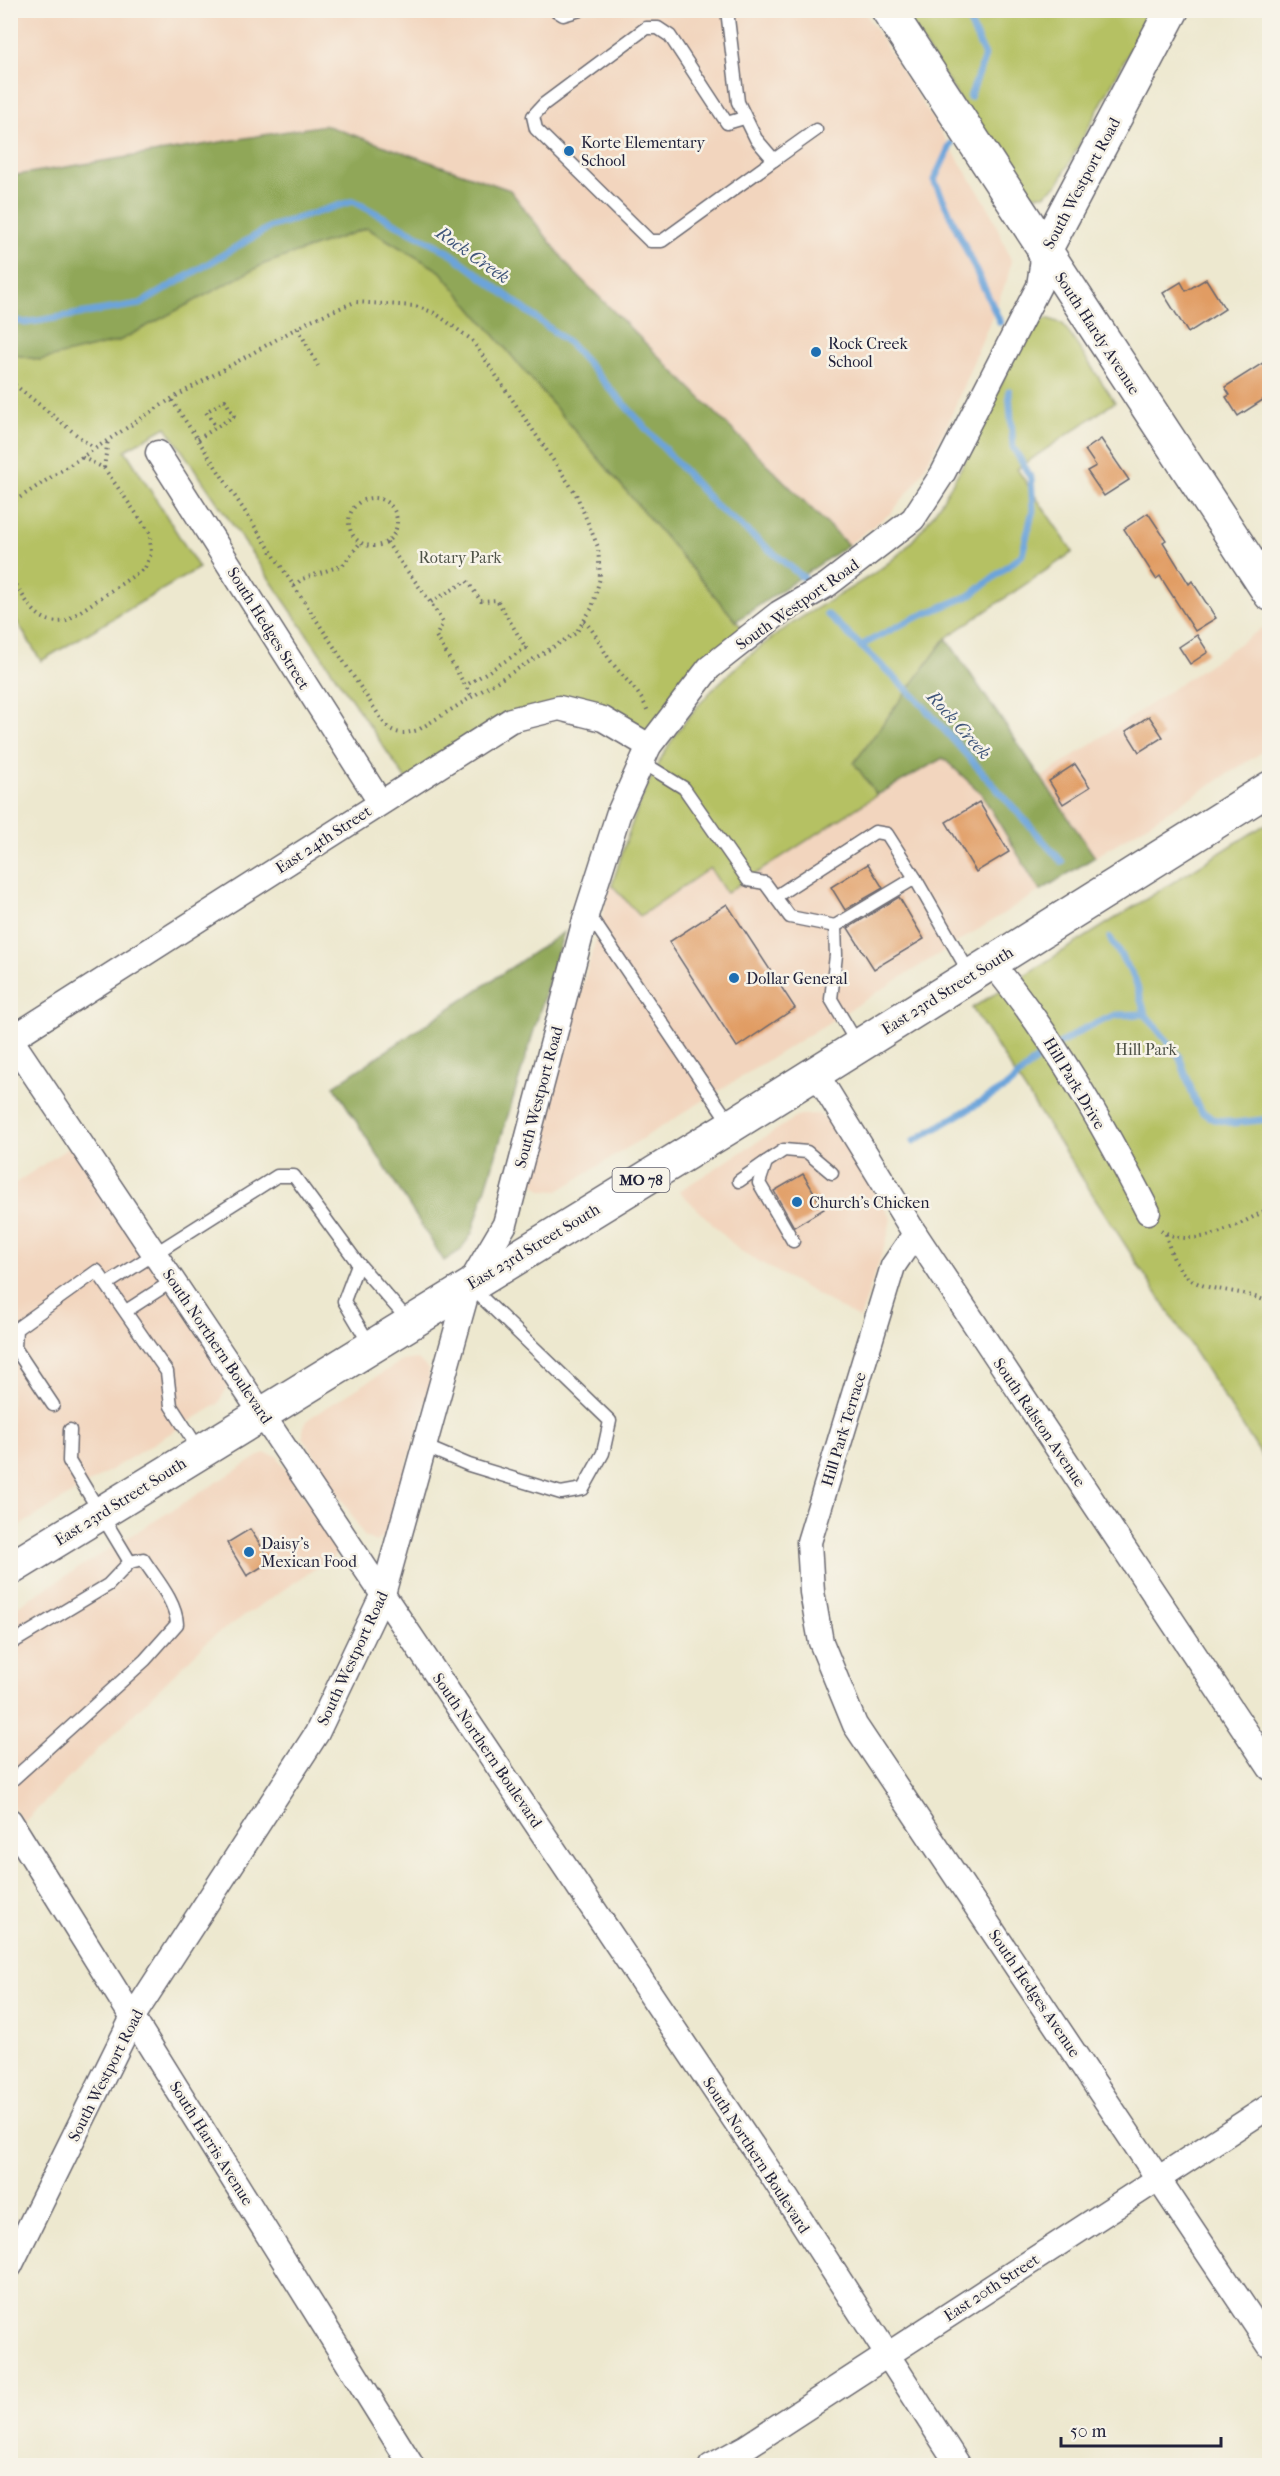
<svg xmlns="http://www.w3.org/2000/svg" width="1280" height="2476" font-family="'IM FELL French Canon',serif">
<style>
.built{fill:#f2d5be}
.green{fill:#b5c163;stroke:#6c724f;stroke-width:1.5}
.forest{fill:#90a759;stroke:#59644a;stroke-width:1.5}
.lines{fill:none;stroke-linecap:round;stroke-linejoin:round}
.stream{stroke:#6ca4da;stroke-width:7}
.building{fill:#e19c64}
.lane-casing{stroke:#69676f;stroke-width:15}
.street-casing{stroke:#69676f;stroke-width:27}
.secondary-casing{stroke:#69676f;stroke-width:36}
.primary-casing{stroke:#69676f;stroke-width:36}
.path{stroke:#69676f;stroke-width:4;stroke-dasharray:1.5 4.5;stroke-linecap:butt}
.lane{stroke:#fff;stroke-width:12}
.street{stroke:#fff;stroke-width:24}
.secondary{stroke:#fff;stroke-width:33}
.primary{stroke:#fff;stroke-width:33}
.poi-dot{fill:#1f6fb2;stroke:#f7f3e8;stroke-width:2}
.labels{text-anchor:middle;stroke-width:5;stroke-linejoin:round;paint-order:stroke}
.shield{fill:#f7f3e8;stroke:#62616f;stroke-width:1.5}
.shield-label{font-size:15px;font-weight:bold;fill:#22223b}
.poi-label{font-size:16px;fill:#22223b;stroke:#f7f3e8;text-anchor:start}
.street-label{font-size:16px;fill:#22223b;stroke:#f7f3e8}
.park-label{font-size:16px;fill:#4e5247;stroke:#f7f3e8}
.water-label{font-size:18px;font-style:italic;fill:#40567b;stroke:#f7f3e8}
</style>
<rect width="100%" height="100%" fill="#f7f3e8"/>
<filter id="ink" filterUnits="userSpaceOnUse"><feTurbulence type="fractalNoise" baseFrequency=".0167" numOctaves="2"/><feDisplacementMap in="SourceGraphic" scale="12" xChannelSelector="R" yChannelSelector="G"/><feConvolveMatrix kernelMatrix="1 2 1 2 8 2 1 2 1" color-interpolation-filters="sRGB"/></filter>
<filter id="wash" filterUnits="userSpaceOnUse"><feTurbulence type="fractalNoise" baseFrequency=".008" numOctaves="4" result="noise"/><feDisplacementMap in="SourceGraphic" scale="24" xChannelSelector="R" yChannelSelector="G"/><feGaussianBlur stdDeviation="1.35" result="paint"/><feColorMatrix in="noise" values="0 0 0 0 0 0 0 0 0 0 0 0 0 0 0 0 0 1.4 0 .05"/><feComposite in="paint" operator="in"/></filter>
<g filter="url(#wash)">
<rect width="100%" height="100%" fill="#ede8cf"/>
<!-- built -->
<g class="built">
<polygon points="11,11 864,11 989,208 1011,260 1007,280 948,423 918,480 891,513 848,545 571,269 510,190 325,125 11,176"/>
<polygon points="1267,625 1270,629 1269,748 1095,857 1041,778"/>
<polygon points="943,758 981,793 1040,891 558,1191 542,1190 535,1185 532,1176 532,1166 611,885 640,916 710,868 726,893 877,795"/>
<polygon points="818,1114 830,1122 891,1218 888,1235 860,1319 739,1250 679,1191 800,1115"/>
<polygon points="71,1146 227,1376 226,1390 218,1404 11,1531 11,1186"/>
<polygon points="418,1359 428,1369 431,1385 385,1536 376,1542 365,1537 303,1437 303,1426 311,1417 402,1361"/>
<polygon points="264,1453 277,1456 340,1552 211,1638 23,1823 11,1804 11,1610"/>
</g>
<!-- green -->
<g class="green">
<polygon points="902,11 1151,11 1058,184 1044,195 1022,194"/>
<polygon points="367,228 440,271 749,636 649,746 559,708 409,784 166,427 125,450 199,568 41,661 11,612 10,354 40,360 264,264"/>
<path d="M 1047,318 L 1063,324 L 1115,402 L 1017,469 L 1073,552 L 946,638 L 855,763 L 877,795 L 726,893 L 710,868 L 640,916 L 612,885 C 625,843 638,801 659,762 C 688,707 739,660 790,625 C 829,598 882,576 913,540 C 960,487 992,401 1023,337 L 1035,324 Z"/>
<polygon points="1269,822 1269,1467 972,1008"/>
</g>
<!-- forest -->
<g class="forest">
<polygon points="325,125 510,190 571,269 848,545 736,621 440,271 367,228 264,264 119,341 40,360 11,354 11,176"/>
<polygon points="946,638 1095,857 1040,891 981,793 943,758 877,795 854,763"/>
<polygon points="564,932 472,1233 461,1250 444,1261 334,1086"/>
</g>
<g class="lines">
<!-- stream -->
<g class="stream">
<polyline points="964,10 985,56 970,97"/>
<polyline points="951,144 934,180 1000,322"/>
<polyline points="10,318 25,323 140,304 270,227 353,201 449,252 569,343 715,505 805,579"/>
<polyline points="827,614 916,698 1062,862"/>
<polyline points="860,646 910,620 971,595 1022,555 1033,510 1031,478 1013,447 1009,391"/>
<polyline points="1110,938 1135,979 1145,1014 1179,1056 1196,1103 1202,1112 1213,1119 1234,1123 1270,1119"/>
<polyline points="914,1141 1008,1086 1040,1056 1085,1028 1116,1015 1145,1014"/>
</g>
</g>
<g id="blocks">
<!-- building -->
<g class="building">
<polygon points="1206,279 1225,309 1188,333 1163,293 1181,282 1186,291"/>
<polygon points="1269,359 1269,396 1238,416 1226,397 1230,395 1225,387"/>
<polygon points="1101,439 1129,480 1104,496 1087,471 1096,466 1085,450"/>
<polygon points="1148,513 1166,540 1163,542 1189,584 1192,581 1216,618 1195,631 1160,576 1156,579 1124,529"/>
<polygon points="1197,635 1208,652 1190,664 1179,647"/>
<polygon points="1149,716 1163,737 1139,752 1126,731"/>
<polygon points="1075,764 1090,787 1063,804 1049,781"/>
<polygon points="979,802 1009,852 976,872 946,822"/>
<polygon points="868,864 883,888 845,910 831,887"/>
<polygon points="899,897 924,939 874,969 848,928"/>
<polygon points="727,904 795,1008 737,1047 669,942"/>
<polygon points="803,1174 824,1209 794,1227 774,1191"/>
<polygon points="250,1529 271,1561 247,1576 227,1543"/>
</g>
</g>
</g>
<g filter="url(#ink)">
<use href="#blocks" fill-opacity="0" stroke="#69676f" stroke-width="1.5"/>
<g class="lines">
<!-- lane casing -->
<g class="lane-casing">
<g id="lane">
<polyline points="555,10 563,15 580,10"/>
<polyline points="727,10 738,102 756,139 774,160 816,130"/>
<polyline points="744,118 727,123 670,36 658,28 646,28 544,104 533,116 536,129 650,241 662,241 774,160"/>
<polyline points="642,762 684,788 748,880 765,883 790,917 835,926"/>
<polyline points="775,897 875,832 887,834 915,878"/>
<polyline points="588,913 731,1125"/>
<polyline points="858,1045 831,999 836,955 835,926 915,878 970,974"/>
<polyline points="739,1181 766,1162"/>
<polyline points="793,1241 759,1183 766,1162 784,1150 807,1152 832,1173"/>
<polyline points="358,1264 344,1301 370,1345"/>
<polyline points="107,1284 277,1176 294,1176 357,1262 409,1321"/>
<polyline points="126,1311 174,1280"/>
<polyline points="53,1405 15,1348 16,1329 97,1271 167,1372 171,1406 200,1451"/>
<polyline points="424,1446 469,1465 561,1493 583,1489 603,1453 610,1421 472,1288"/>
<polyline points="10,1644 108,1585 130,1562"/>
<path d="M 10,1782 L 145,1660 L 177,1624 C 176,1601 155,1578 143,1559 L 130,1562 L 69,1461 L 70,1430"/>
</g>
</g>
<!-- street casing -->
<g class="street-casing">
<g id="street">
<polyline points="158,453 380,802"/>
<path d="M 991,962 C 1054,1038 1103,1124 1148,1212"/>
<polyline points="10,1038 773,2177 959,2466"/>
<polyline points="11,1039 511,720 559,708 603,719 649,746"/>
<polyline points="816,1073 915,1234 1270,1768"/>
<polyline points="915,1234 893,1266 809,1542 812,1592 821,1642 855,1725 1270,2346"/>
<polyline points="10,1821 412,2466"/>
<polyline points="10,2266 134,2015 317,1733 383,1594 469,1285 505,1224 587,912 618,815 649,746 709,668 779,613 827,585 913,519 943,473 1039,286 1044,252"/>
<polyline points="711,2466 746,2447 1270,2106"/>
</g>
</g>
<!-- secondary casing -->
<g class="secondary-casing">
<g id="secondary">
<polyline points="888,10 1270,594"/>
<polyline points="1044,252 1172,10"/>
</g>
</g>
<!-- primary casing -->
<g class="primary-casing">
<polyline id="primary" points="10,1569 731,1126 1270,788"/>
</g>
<!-- path -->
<g class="path">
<polyline points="298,328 318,366"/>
<polyline points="10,381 93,448"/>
<polyline points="198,439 234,416 225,400 206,412 216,427"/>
<polyline points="104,468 108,439"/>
<circle cx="373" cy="522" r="24"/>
<path d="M 10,504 L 171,399 L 311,320 L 355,302 L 415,306 L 435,313 L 472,340 L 576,494 L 598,547 L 600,578 L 592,608 L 576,633 L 418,730 C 404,734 398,735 386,726 L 171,399"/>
<path d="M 387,542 C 405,571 426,592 443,623 L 436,636 L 472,697"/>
<path d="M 10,575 C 25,597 35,627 66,621 L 145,568 L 151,554 L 150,533 L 104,468 L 81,457"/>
<polyline points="294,586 302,579 343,565 360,543"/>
<polyline points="431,602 467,581 481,601 497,600 526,648 465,686"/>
<path d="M 584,621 C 599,636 601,649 613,664 C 626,681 641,692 648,712"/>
<path d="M 1161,1230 C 1194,1252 1240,1224 1270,1208"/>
<path d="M 1166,1234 C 1181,1305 1221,1279 1270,1303"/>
</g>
<!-- lane -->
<use href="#lane" class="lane"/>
<!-- street -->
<use href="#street" class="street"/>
<!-- secondary -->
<use href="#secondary" class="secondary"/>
<!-- primary -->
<use href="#primary" class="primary"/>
</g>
</g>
<!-- markers -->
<g class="poi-dot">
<circle cx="569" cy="151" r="6"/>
<circle cx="816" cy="352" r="6"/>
<circle cx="734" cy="978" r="6"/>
<circle cx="797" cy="1202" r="6"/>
<circle cx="249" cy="1552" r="6"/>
</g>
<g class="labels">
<!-- shield labels -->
<rect class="shield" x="612.5" y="1168" width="57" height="24" rx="4.5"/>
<g class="shield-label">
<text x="641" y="1185">MO 78</text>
</g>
<!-- poi labels -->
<g class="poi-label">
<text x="581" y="148">Korte Elementary<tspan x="581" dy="18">School</tspan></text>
<text x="828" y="349">Rock Creek<tspan x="828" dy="18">School</tspan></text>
<text x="746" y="984">Dollar General</text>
<text x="809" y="1208">Church's Chicken</text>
<text x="261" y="1549">Daisy's<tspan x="261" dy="18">Mexican Food</tspan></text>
</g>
<!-- street labels -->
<g class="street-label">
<text transform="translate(1081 183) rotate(-62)" y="6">South Westport Road</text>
<text transform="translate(1098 333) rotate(57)" y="6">South Hardy Avenue</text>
<text transform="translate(797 604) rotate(-35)" y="6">South Westport Road</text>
<text transform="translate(269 628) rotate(58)" y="6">South Hedges Street</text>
<text transform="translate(323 839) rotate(-33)" y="6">East 24th Street</text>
<text transform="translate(947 990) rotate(-32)" y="6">East 23rd Street South</text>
<text transform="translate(1075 1083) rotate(59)" y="6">Hill Park Drive</text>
<text transform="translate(538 1097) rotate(-75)" y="6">South Westport Road</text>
<text transform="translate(533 1246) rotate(-31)" y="6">East 23rd Street South</text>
<text transform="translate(218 1346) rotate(56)" y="6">South Northern Boulevard</text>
<text transform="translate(1040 1422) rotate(56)" y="6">South Ralston Avenue</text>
<text transform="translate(843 1429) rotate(-73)" y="6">Hill Park Terrace</text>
<text transform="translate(120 1501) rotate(-32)" y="6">East 23rd Street South</text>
<text transform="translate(352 1658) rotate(-65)" y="6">South Westport Road</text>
<text transform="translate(488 1750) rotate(56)" y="6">South Northern Boulevard</text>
<text transform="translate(1035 1993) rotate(56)" y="6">South Hedges Avenue</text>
<text transform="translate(105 2075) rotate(-63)" y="6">South Westport Road</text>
<text transform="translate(212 2143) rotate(58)" y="6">South Harris Avenue</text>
<text transform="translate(757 2155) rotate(57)" y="6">South Northern Boulevard</text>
<text transform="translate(991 2287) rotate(-33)" y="6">East 20th Street</text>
</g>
<!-- park labels -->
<g class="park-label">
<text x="460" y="563">Rotary Park</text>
<text x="1146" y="1055">Hill Park</text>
</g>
<!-- water labels -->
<g class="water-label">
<text transform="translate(473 255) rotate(35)" y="6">Rock Creek</text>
<text transform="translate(959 725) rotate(48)" y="6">Rock Creek</text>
</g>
</g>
<!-- margin -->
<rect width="1280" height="2476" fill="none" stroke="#f7f3e8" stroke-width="36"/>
<!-- scale -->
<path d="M1061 2437v9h160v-9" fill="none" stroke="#22223b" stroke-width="3"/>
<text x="1070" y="2437" font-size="18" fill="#22223b" stroke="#f7f3e8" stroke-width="4.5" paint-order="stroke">50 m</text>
</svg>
